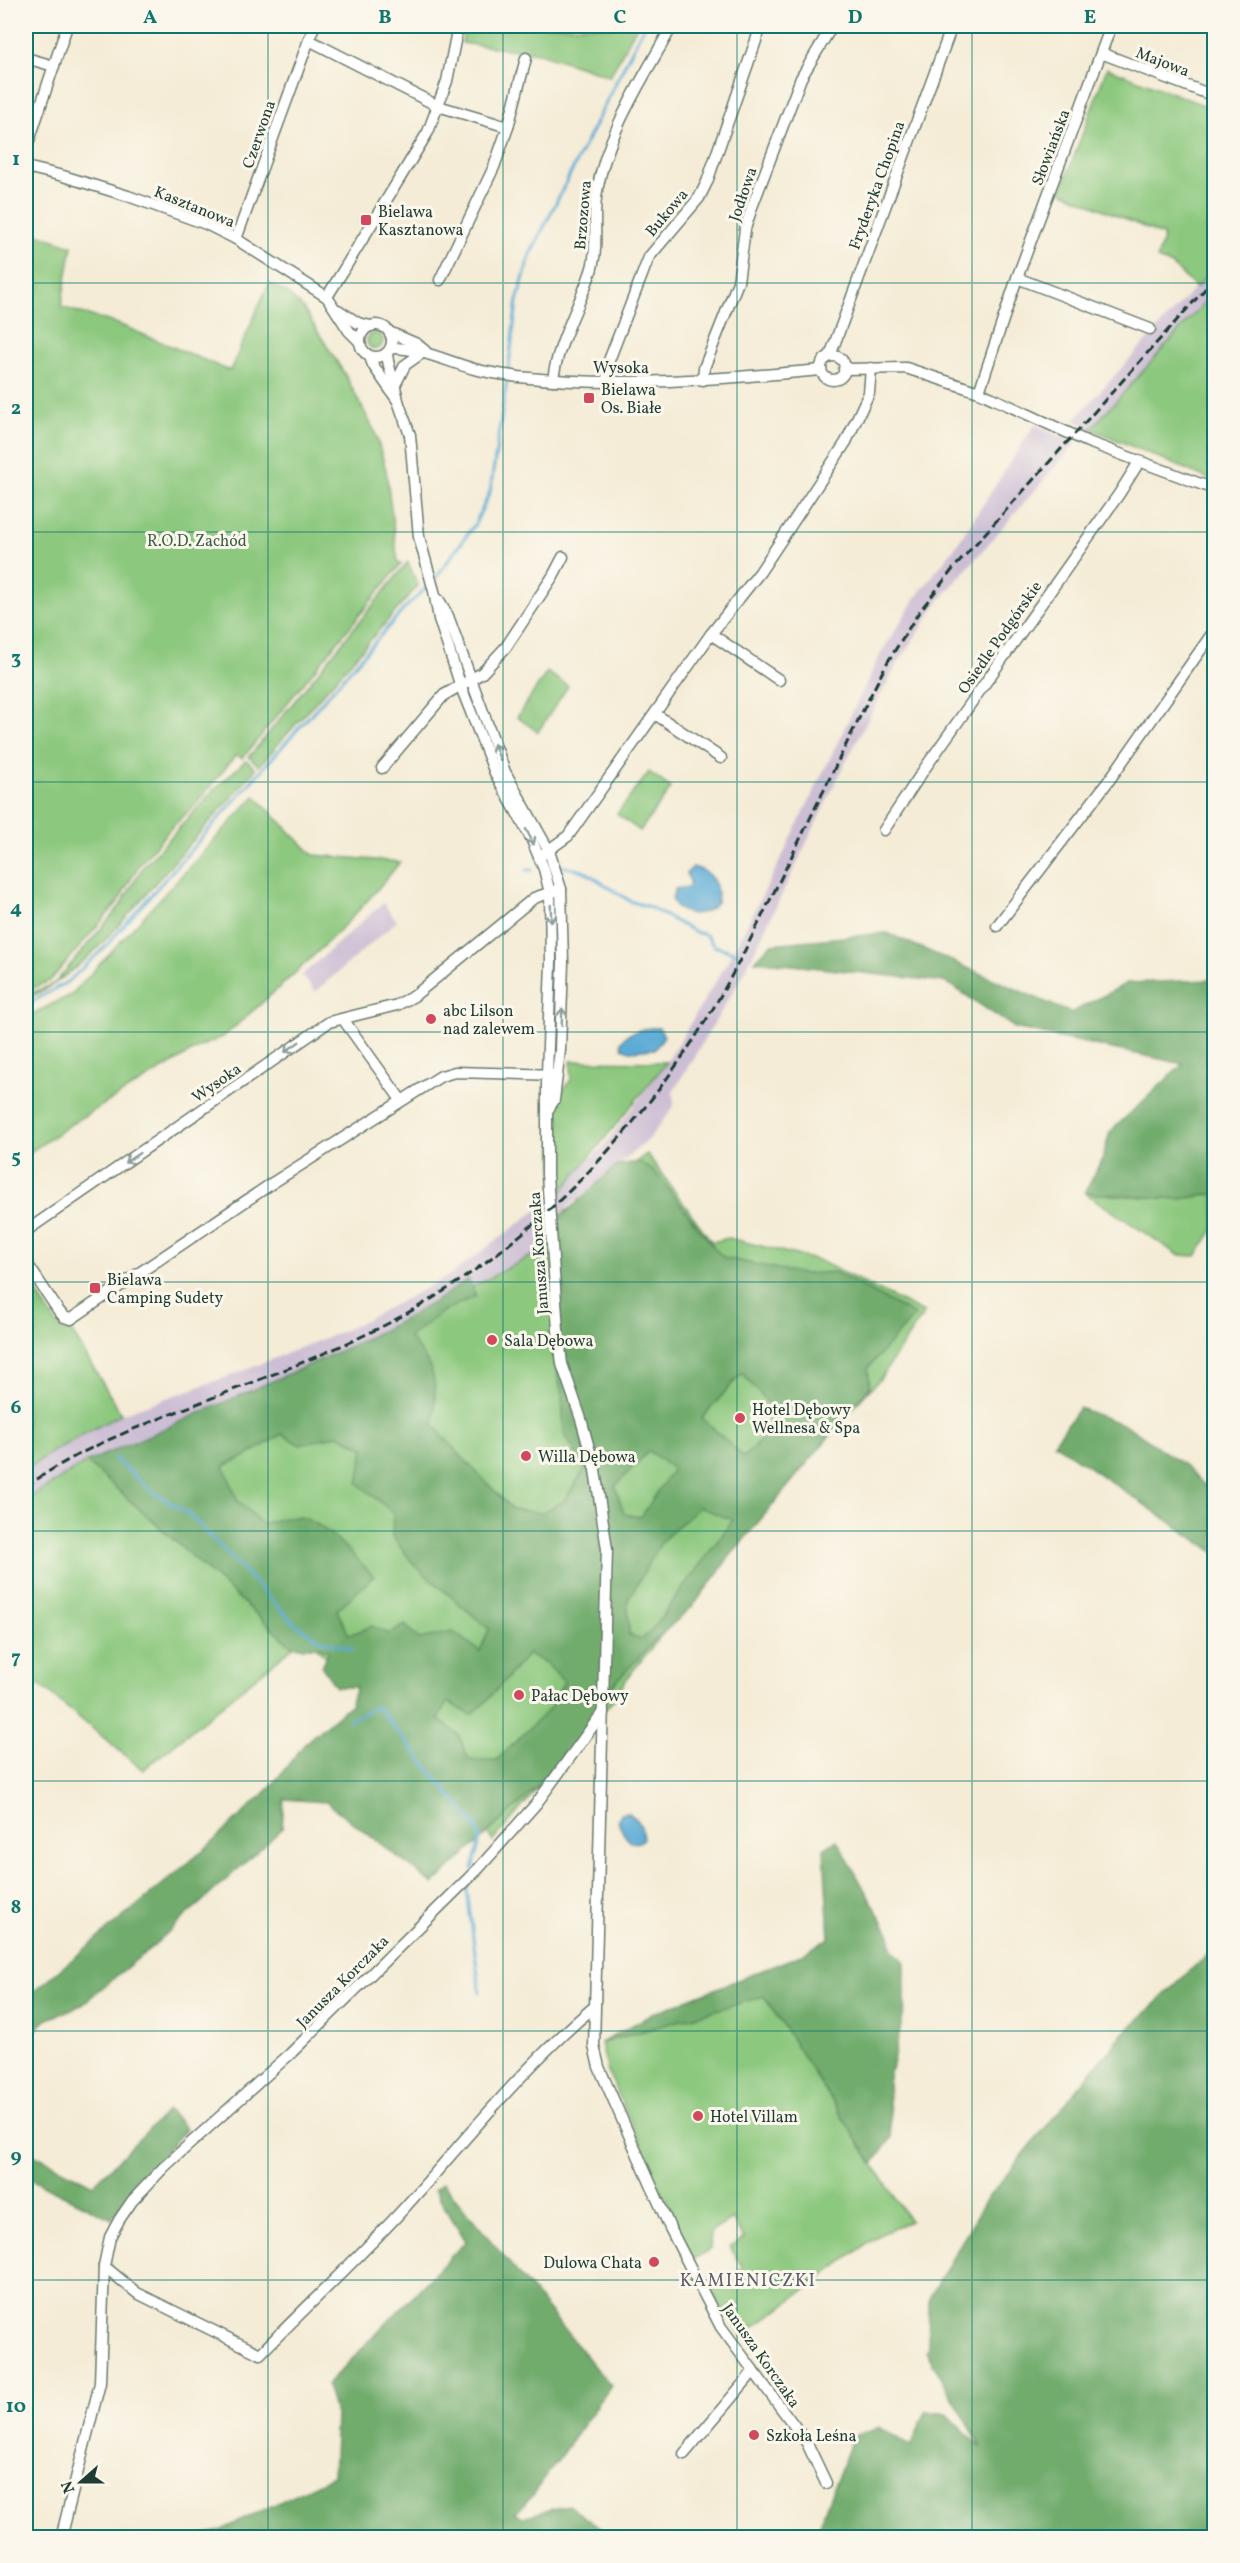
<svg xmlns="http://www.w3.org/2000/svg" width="1240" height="2563" font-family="Vollkorn,serif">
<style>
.industrial{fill:#ccbed4}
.green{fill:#8cc87e;stroke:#568259;stroke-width:1.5}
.forest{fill:#71ac6d;stroke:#487450;stroke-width:1.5;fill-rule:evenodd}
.water{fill:#5cabd6;stroke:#3e7485;stroke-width:1.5}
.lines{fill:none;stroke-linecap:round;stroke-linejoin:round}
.stream{stroke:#5cabd6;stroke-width:3}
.minor-casing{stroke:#6a7a6d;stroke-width:13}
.minor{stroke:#fff;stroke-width:10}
.rail{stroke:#1f3d34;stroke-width:3;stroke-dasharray:9 4.5;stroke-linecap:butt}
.oneway{stroke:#8f9e9a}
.grid{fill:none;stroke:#0f766e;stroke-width:1.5;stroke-opacity:0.55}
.poi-dot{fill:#d1495b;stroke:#fbf7ec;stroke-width:2}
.labels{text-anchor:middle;stroke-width:6;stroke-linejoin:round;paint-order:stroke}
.street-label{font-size:16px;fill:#1f3d34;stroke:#fbf7ec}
.poi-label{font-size:16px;fill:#1f3d34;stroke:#fbf7ec;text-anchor:start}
.park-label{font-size:16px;fill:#3a6046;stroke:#fbf7ec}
.neighbourhood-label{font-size:18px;letter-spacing:1.5px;fill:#5e5f6d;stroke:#fbf7ec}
.neatline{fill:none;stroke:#0f766e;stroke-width:2}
.grid-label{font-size:20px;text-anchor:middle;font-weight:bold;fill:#0f766e}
</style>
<rect width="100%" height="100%" fill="#fbf7ec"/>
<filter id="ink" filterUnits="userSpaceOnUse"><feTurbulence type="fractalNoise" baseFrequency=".0167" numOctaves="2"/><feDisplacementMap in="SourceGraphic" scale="12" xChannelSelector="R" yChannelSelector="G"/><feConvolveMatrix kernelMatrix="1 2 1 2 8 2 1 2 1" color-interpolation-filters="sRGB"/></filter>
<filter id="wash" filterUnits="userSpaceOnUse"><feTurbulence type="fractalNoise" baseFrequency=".008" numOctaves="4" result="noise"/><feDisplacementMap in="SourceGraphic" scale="24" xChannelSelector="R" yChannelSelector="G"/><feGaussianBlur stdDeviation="1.35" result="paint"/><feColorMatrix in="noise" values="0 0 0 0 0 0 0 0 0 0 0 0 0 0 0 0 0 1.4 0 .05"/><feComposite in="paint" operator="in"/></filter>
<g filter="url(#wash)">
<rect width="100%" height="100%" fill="#f4ecd6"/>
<!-- industrial -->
<g class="industrial">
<polygon points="1214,267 1214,292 1091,429 1074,420"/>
<polygon points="1035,424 1076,443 937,603 896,666 841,771 744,973 673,1092 674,1106 649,1139 544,1227 539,1253 484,1279 444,1304 259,1391 87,1462 26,1500 26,1470 53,1450 121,1414 238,1373 352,1327 447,1277 541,1207 604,1146 667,1062 728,961 780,861 880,655 916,597 956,546"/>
<polygon points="383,903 397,921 315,992 302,975"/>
</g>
<!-- green -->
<g class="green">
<polygon points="464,26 637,26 610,76 539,53 462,43"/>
<polygon points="1107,68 1214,109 1214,267 1196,288 1172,265 1157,259 1164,236 1061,191"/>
<polygon points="26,230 72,246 61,307 118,324 230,371 269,283 288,294 303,308 344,373 375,432 386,470 398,563 401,564 245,755 242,758 236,755 201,798 200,797 199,801 170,829 139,865 117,903 50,981 26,991"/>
<polygon points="1214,292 1214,481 1091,429"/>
<circle cx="375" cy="341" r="8"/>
<polygon points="408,562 418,586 259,766 249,757"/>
<polygon points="547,672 568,686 538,732 517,717"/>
<path d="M 246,760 L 256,769 C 226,804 195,838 164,873 C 123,920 84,973 26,999 L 26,995 L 54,984 L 120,906 L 143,867 L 215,789 Z"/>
<polygon points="649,772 671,788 640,831 617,814"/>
<path d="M 255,796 L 313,855 L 400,862 C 348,928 286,982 223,1037 L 201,1046 L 71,1124 L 26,1155 L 26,1017 L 71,995 Z"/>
<polygon points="555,907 560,908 554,1052 553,1051"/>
<path d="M 571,1061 L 667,1062 L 557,1197 C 552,1168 547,1101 571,1080 Z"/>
<path d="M 647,1154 L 712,1242 L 729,1238 L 820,1261 L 924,1313 L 880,1379 L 788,1477 L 628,1677 L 614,1699 L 493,1841 L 384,1707 L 99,1457 C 183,1422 269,1388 352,1350 C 416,1321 475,1283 538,1253 L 543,1227 Z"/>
<polygon points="1085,1193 1180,1199 1214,1194 1214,1229 1196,1256 1178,1255"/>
<polygon points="26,1276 62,1332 71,1330 121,1414 53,1451 26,1470"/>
<polygon points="87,1462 293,1647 143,1770 26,1674 26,1500"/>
<polygon points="764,1996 910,2221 879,2235 742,2336 710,2291 743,2268 730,2247 744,2238 732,2219 711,2232 710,2249 693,2260 608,2072 601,2043"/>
</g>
<!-- forest -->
<g class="forest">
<polygon points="887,933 1071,1013 1127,983 1214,980 1214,1194 1180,1199 1085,1193 1103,1157 1110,1132 1183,1064 1015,1028 946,982 755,961 771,944"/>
<path d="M 640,1162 L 656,1173 L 717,1251 L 725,1258 L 802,1274 L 835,1272 L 915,1315 L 868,1368 L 870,1387 L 727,1560 L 694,1605 L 655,1640 L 614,1684 L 563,1763 L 433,1884 L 326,1802 L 284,1799 L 282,1829 L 153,1946 L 81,2005 L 46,2020 L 26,2040 L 26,1998 L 206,1848 L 269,1789 L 307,1741 L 350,1705 L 356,1687 L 336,1687 L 322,1667 L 329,1650 L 317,1647 L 293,1647 L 87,1462 C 160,1431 232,1399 304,1367 C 360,1342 418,1316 468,1279 L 476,1296 L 444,1311 L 409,1337 C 439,1373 436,1380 434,1425 L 457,1452 L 512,1509 L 540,1513 L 563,1502 L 585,1469 L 564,1433 L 562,1395 L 553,1353 L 556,1222 L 617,1165 ZM 742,1373 L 772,1408 L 766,1435 L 744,1457 L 702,1418 ZM 282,1434 L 300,1445 L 338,1435 L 364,1448 L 358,1483 L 393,1513 L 392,1536 L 415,1566 L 489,1629 L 480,1651 L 453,1632 L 419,1639 L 405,1625 L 389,1634 L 372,1626 L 349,1635 L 337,1610 L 374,1576 C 355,1558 325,1522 300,1517 C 289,1515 273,1521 262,1524 L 238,1501 L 224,1466 L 248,1455 ZM 649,1451 L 673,1469 L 641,1517 L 624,1514 L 615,1486 ZM 699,1507 L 733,1520 L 651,1631 L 642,1639 L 629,1635 L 628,1600 L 662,1541 ZM 528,1654 L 546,1663 L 564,1682 L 550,1708 L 497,1760 L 469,1760 L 458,1734 L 438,1719 L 448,1702 L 471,1715 L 484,1704 Z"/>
<polygon points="1079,1408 1127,1426 1187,1467 1214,1495 1214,1552 1054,1443"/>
<polygon points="837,1840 890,1935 893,1950 905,1962 905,2008 888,2082 891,2138 873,2164 764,1996 601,2043 654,2013 801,1955 829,1938 824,1849"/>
<polygon points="1214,1948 1214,2537 814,2537 854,2435 879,2427 911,2446 926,2411 947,2414 982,2448 926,2351 928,2349 929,2299 985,2201 1121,2036"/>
<polygon points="168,2110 186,2129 131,2191 112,2219 26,2177 26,2150 93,2185"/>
<polygon points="443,2183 611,2386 525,2505 514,2513 523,2517 568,2505 612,2537 195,2537 220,2531 333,2476 336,2417 327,2385 466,2241 434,2190"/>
</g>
<!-- water -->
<g class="water">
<path d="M 693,867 C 711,871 720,885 717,903 C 704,917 680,919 672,899 L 675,889 L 689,887 L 690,881 L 686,874 Z"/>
<path d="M 659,1028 L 664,1036 L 655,1049 L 630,1051 L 622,1048 L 621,1042 C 628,1031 647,1027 659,1028 Z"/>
<path d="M 628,1813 C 640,1820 642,1825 643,1839 C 630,1851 621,1831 618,1819 L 621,1814 Z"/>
</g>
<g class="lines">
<!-- stream -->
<g class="stream">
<polyline points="508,372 517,301 530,255 644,26"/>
<polyline points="435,579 475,524 490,492 507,379"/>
<polyline points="561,866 584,871 630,901 649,907 695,932 706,935 714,946 737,953"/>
<polyline points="527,870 532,870"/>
<polyline points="26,1005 69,981 105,947 405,608 430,584"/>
<polyline points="114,1458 153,1492 190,1515 294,1623 320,1640 353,1649"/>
<polyline points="349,1720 377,1707 477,1827 480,1838 473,1869"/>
<polyline points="469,1884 467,1890 480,1992"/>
</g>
</g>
</g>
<g filter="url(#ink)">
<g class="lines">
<!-- minor casing -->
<g class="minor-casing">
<g id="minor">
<polyline points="309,40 438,106 508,127 526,58"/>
<polyline points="1101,53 1214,96"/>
<polyline points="26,58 54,66"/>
<polyline points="26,150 67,26"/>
<polyline points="26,167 63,176 128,196 206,224 236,239 327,297 349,331 359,341"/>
<polyline points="236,239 314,26"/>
<polyline points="1017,278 1150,329"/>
<polyline points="440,280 494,167 508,127"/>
<polyline points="327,297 428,132 447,81 458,26"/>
<polyline points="338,310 358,323 371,326"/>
<circle cx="376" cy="341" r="16"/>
<polyline points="389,332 417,344 425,351"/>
<path d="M 391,348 C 421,348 446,361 474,369 C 489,373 505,375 519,377 C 621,388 720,379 821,370"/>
<path d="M 387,353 C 388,370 396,385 398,401"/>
<polyline points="830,356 952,26"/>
<circle cx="833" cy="368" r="12"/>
<polyline points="370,357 373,365 398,401 410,435 419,537 434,591 439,619 461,687 495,773 531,838 544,869 550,893 551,962 547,1074 547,1175 558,1330 562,1364 581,1419 595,1470 607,1549 594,2046 599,2067 670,2228 721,2327 807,2443 826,2483"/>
<polyline points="844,369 906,368 979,392 1088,442 1214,489"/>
<path d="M 553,380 C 557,343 581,304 592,268 C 599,243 592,216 597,191 C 607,132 644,77 672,26"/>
<polyline points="703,380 704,368 738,282 745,229 752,207 801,78 832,26"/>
<polyline points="396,383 405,365 425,351"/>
<polyline points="607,383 608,363 649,257 699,198 707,182 761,26"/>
<polyline points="979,392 1017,278 1111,26"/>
<polyline points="439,600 448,616 505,772 549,851 561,889 563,962 560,1050 554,1100 549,1108"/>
<polyline points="711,634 779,680"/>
<polyline points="655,714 721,758"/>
<polyline points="382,768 444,695 482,673 506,647 553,576 563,557"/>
<polyline points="884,830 925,768 1119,494 1139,462"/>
<polyline points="539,857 568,836 711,634 760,572 846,442 869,393 871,368"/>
<polyline points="997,926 1110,779 1214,631"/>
<polyline points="343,1019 401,1100"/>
<polyline points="26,1231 329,1022 397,1005 414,996 534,898 561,889"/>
<polyline points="26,1262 58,1310 64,1317 71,1319 274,1182 441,1076 455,1072 556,1075"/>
<path d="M 104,2266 L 137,2293 L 260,2354 C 305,2308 352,2264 396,2217 C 461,2146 520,2069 594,2007"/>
<polyline points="684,2454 753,2372"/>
<polyline points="61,2538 100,2383 104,2266 110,2237 119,2220 132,2201 164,2167 290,2054 479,1868 536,1804 603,1712"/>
</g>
</g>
<!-- minor -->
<use href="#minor" class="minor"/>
<!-- rail -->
<path class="rail" d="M 26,1487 C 72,1453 123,1433 176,1412 C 247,1384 321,1358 389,1323 C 517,1256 627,1147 703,1025 C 732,979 755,930 779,882 C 815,809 850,735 887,663 L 919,612 L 953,569 L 1214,279"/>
</g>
<!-- one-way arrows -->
<defs><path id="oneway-shaft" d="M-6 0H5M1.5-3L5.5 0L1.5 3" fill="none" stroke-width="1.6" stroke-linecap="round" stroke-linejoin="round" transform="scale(1.5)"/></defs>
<g class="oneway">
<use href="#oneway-shaft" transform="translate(497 752) rotate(-111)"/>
<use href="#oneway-shaft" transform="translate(530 837) rotate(63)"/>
<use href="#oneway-shaft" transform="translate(551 914) rotate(88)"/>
<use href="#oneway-shaft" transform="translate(562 1017) rotate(-88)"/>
<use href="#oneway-shaft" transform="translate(292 1047) rotate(145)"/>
<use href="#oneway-shaft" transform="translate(132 1158) rotate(146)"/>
</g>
</g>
<!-- grid -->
<path class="grid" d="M 268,26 L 268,2538M 503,26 L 503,2538M 737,26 L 737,2538M 972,26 L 972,2538M 26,283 L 1214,283M 26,532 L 1214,532M 26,782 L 1214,782M 26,1032 L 1214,1032M 26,1282 L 1214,1282M 26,1531 L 1214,1531M 26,1781 L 1214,1781M 26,2031 L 1214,2031M 26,2280 L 1214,2280"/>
<!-- markers -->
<g class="poi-dot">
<rect x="360" y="214" width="12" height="12" rx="3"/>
<rect x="583" y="392" width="12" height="12" rx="3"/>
<circle cx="431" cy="1019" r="6"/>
<rect x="89" y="1282" width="12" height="12" rx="3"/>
<circle cx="492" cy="1340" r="6"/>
<circle cx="740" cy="1418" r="6"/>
<circle cx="526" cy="1456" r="6"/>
<circle cx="519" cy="1695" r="6"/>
<circle cx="698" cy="2116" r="6"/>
<circle cx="654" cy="2262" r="6"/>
<circle cx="754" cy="2435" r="6"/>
</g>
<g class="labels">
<!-- street labels -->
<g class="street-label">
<text transform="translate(1163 61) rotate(21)" y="6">Majowa</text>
<text transform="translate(258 134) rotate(-71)" y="6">Czerwona</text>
<text transform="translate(1050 147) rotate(-69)" y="6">Słowiańska</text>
<text transform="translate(876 185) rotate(-70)" y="6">Fryderyka Chopina</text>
<text transform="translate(742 194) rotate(-71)" y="6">Jodłowa</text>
<text transform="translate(195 206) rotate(22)" y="6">Kasztanowa</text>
<text transform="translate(666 212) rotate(-50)" y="6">Bukowa</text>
<text transform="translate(582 215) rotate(-85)" y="6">Brzozowa</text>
<text x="621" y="373">Wysoka</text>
<text transform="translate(999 637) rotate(-55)" y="6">Osiedle Podgórskie</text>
<text transform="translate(216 1082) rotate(-35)" y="6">Wysoka</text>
<text transform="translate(538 1253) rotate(-94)" y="6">Janusza Korczaka</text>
<text transform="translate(342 1981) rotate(-45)" y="6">Janusza Korczaka</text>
<text transform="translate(762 2355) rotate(55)" y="6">Janusza Korczaka</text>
</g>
<!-- poi labels -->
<g class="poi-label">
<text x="378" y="217">Bielawa<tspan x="378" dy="18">Kasztanowa</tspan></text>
<text x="601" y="395">Bielawa<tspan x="601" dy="18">Os. Białe</tspan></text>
<text x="443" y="1016">abc Lilson<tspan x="443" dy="18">nad zalewem</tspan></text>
<text x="107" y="1285">Bielawa<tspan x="107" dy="18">Camping Sudety</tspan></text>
<text x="504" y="1346">Sala Dębowa</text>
<text x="752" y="1415">Hotel Dębowy<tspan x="752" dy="18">Wellnesa &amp; Spa</tspan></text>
<text x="538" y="1462">Willa Dębowa</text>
<text x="531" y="1701">Pałac Dębowy</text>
<text x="710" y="2122">Hotel Villam</text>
<text x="642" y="2268" text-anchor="end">Dulowa Chata</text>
<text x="766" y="2441">Szkoła Leśna</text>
</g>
<!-- park labels -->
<g class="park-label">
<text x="197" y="546">R.O.D. Zachód</text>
</g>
<!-- neighbourhood labels -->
<g class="neighbourhood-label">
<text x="748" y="2286">KAMIENICZKI</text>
</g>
</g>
<!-- margin -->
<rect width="1240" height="2563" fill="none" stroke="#fbf7ec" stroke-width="66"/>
<!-- north arrow -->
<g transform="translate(81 2482) rotate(249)" stroke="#fbf7ec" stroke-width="4.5" paint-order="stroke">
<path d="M0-4.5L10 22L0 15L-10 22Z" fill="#1f3d34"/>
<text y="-9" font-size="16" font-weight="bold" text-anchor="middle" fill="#1f3d34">N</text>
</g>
<rect x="33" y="33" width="1174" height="2497" class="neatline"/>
<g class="grid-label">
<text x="150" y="23">A</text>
<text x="385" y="23">B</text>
<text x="620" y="23">C</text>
<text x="855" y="23">D</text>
<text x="1090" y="23">E</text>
<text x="16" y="165">1</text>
<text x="16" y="414">2</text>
<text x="16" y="664">3</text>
<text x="16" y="914">4</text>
<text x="16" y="1163">5</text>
<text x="16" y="1413">6</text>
<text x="16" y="1663">7</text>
<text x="16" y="1913">8</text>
<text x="16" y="2162">9</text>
<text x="16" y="2412">10</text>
</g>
</svg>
